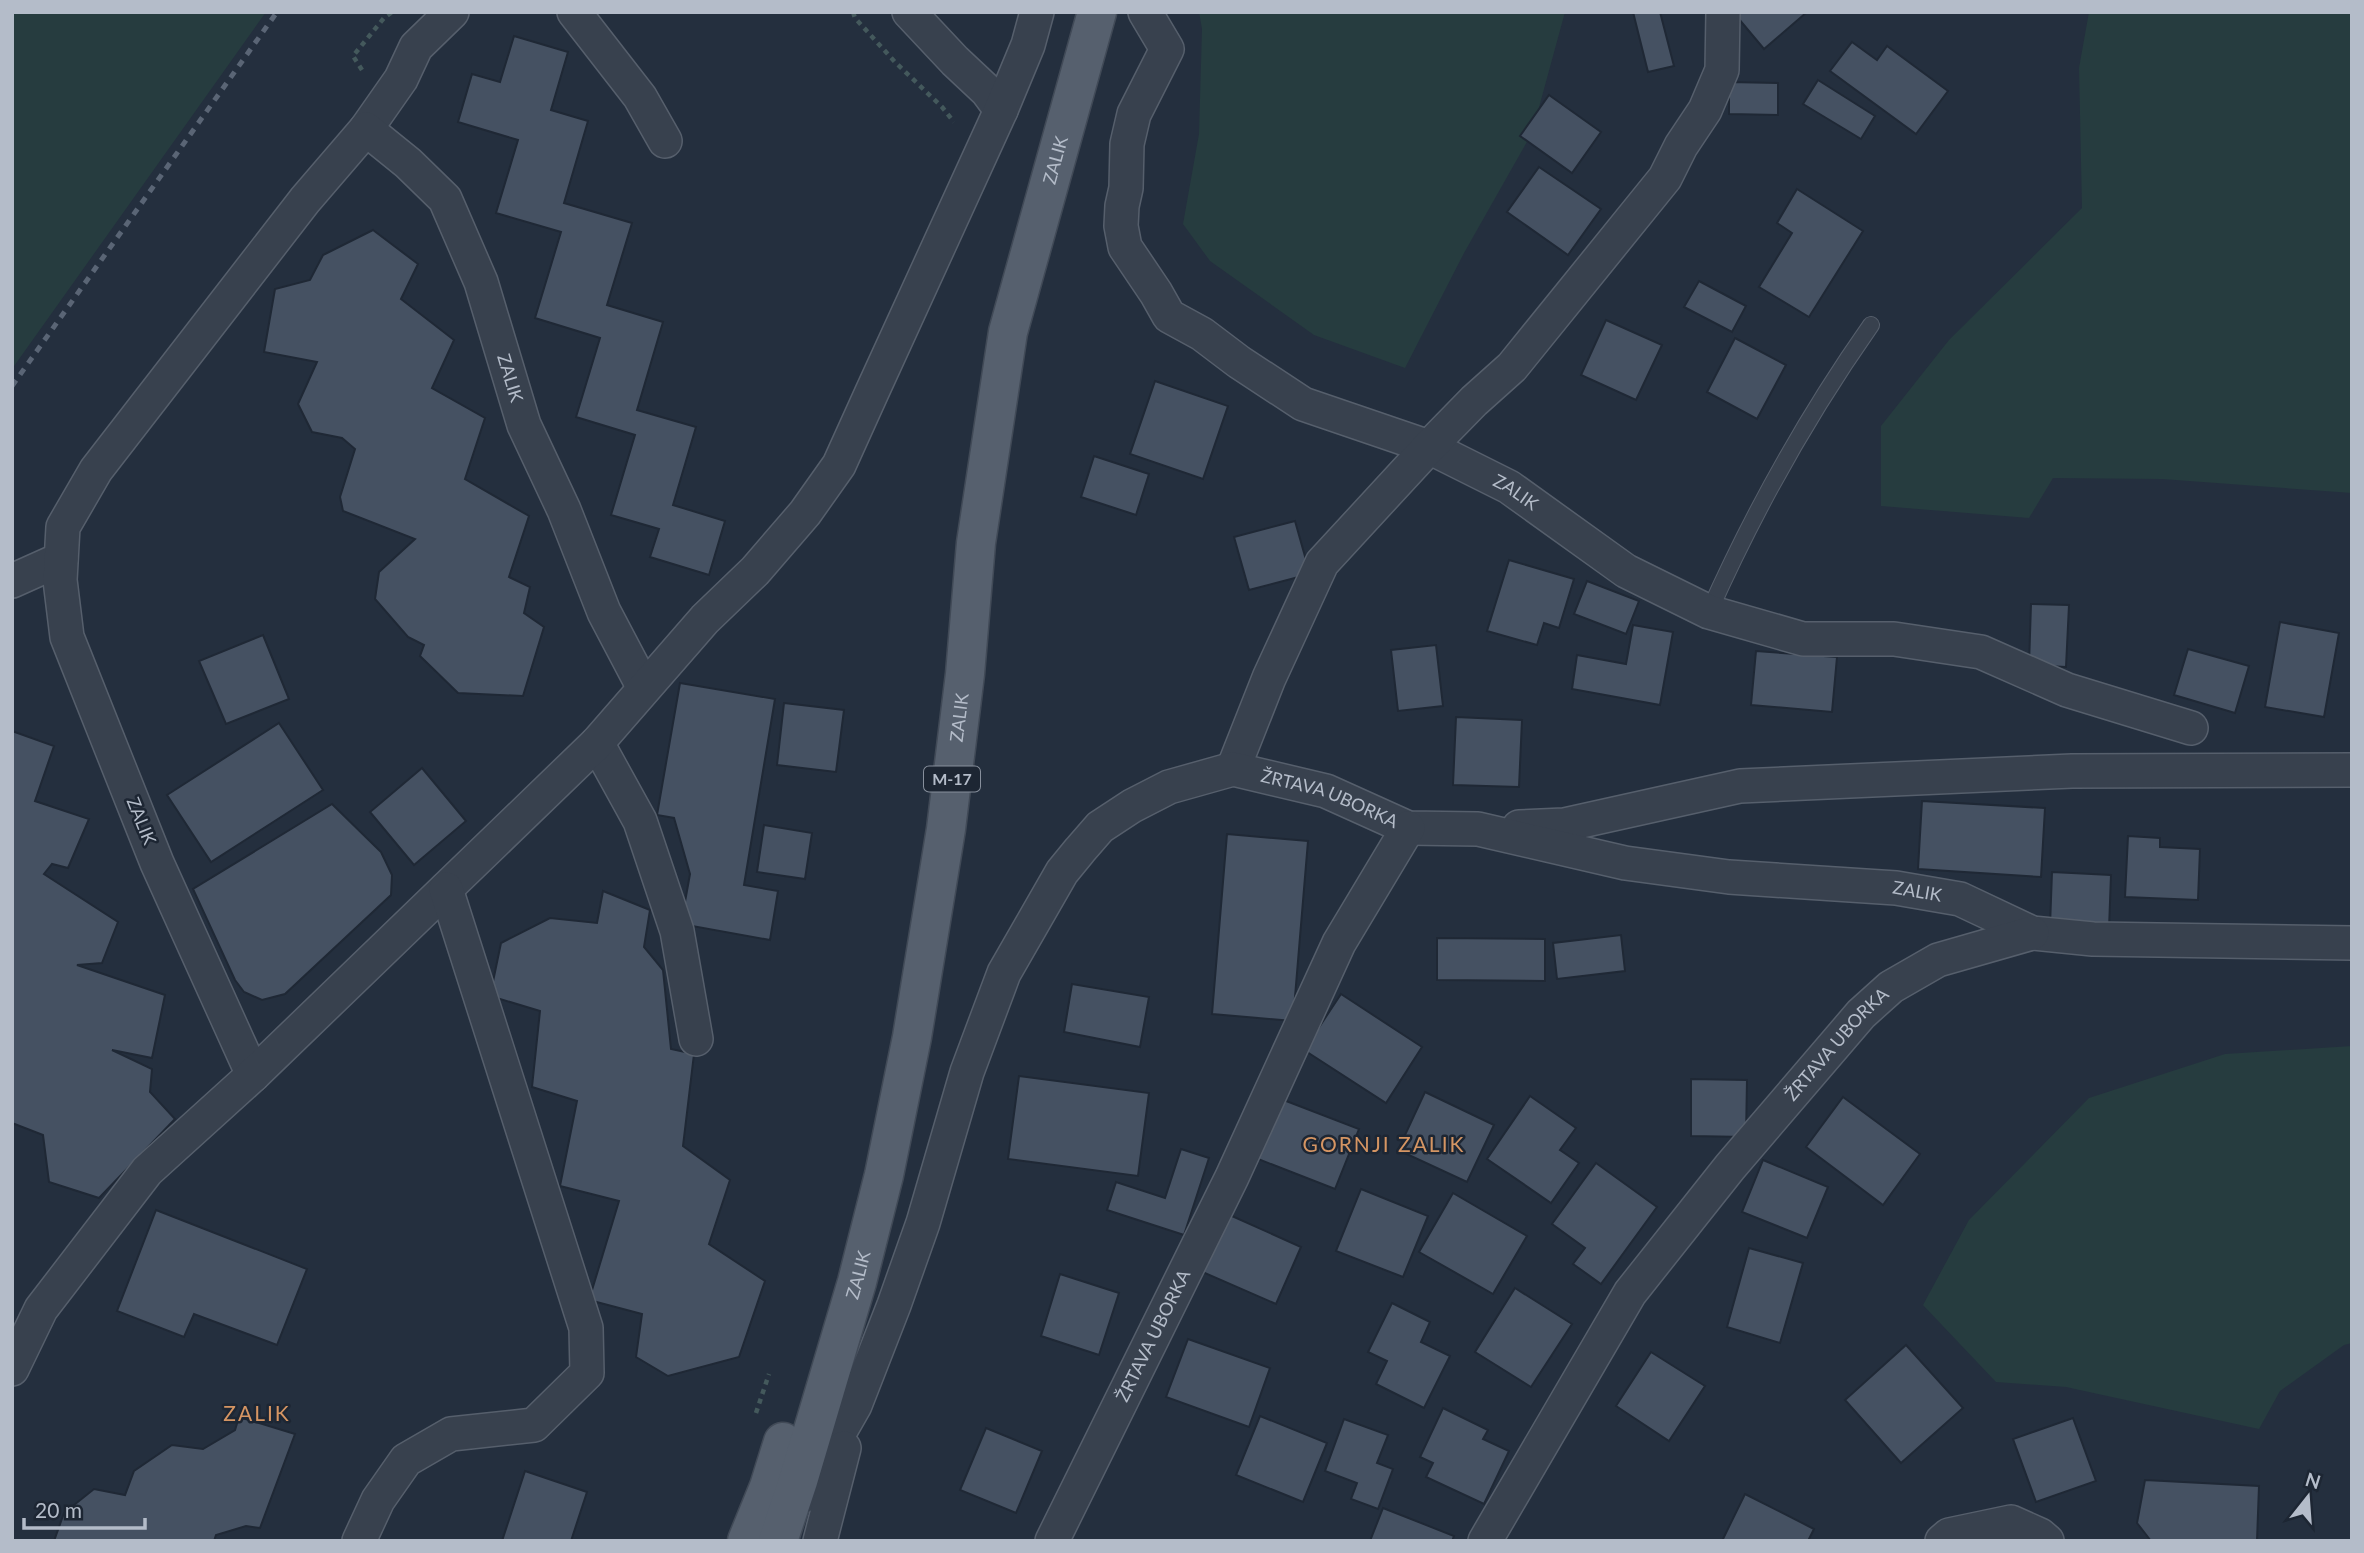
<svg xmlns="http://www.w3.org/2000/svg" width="2364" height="1553" font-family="Lato,sans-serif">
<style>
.green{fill:#263c3f}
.building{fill:#455162;stroke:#1f2835;stroke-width:2}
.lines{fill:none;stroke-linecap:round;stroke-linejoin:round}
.service-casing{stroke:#565f6c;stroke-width:18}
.minor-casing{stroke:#565f6c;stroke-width:36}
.primary-casing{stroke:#414a57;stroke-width:41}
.path{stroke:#44595c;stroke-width:4.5;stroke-dasharray:5 5;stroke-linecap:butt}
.service{stroke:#38414e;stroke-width:16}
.minor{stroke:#38414e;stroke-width:33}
.primary{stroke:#56606e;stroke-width:38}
.rail{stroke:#5a6575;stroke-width:5;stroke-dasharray:7 7;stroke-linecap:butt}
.labels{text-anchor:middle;stroke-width:5;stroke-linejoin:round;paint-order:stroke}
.shield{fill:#1d2633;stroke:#878f9c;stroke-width:2}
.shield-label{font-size:16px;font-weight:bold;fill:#b4bcc9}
.street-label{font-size:18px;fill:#b4bcc9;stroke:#1d2633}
.quarter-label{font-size:21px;letter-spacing:2px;fill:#d59563;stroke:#1d2633}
</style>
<rect width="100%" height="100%" fill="#242f3e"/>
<!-- green -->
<g class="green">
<polygon points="12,12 266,12 12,369"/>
<polygon points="1199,12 1565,12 1532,133 1464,253 1405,368 1314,335 1210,261 1183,224 1199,134 1202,29"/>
<polygon points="2089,12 2352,12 2352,493 2162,479 2053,478 2029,518 1881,506 1881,426 1949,340 2082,208 2079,68"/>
<polygon points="2352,1046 2352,1343 2344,1345 2280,1391 2259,1429 2066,1387 1996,1382 1923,1305 1969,1220 2089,1098 2225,1054"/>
</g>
<!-- building -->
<g class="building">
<polygon points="1633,12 1660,12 1674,66 1648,72"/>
<polygon points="1733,12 1807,12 1764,49"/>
<polygon points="514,36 568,52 551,110 588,121 564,203 632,223 607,305 663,322 637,410 696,427 673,505 725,521 709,575 650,557 659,529 611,515 635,435 576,417 600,338 535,318 561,232 496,213 518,140 458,122 472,74 500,82"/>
<polygon points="1852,42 1877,60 1887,46 1948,91 1916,134 1830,71"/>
<polygon points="1818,80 1875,116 1861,139 1803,104"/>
<polygon points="1729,82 1778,83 1778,115 1729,114"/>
<polygon points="1549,95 1601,132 1572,173 1520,136"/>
<polygon points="1539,167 1601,209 1568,255 1507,212"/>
<polygon points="1797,189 1863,231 1809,317 1759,287 1792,233 1777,223"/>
<polygon points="373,230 418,264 401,299 454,340 432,388 485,418 465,479 529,516 509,577 530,587 524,613 544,627 523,696 458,693 420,656 424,645 408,637 375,599 379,572 415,539 343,511 340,497 355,449 342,438 312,432 298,404 317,362 264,352 275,289 310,280 323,255"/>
<polygon points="1699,281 1746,306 1732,332 1684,307"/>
<polygon points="1606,320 1662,345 1636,400 1581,375"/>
<polygon points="1735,338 1786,365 1757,419 1707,392"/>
<polygon points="1155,381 1228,406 1203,479 1130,454"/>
<polygon points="1094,456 1149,474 1136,515 1081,497"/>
<polygon points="1295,521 1310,574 1249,590 1234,537"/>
<polygon points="1509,560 1574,579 1559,628 1544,623 1537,645 1487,631"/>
<polygon points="1587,581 1639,601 1626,634 1574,614"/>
<polygon points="2031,604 2069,605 2066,667 2029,665"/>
<polygon points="2280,622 2339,633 2324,717 2265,707"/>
<polygon points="1633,625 1673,632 1660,705 1572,689 1577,655 1626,664"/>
<polygon points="263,635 289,699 226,724 199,661"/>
<polygon points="1436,645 1443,706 1398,711 1391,650"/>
<polygon points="2188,649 2249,666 2235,713 2174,695"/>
<polygon points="1756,651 1837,657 1832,712 1751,705"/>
<polygon points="680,683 775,699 744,885 778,891 770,940 681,924 690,874 674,818 657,815"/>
<polygon points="784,703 844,710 836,772 777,765"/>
<polygon points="1456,717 1522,720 1519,787 1453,785"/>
<polygon points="279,723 323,790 211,862 167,795"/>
<polygon points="12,731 54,746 35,801 89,819 68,868 52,864 44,874 118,922 102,963 77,965 165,995 152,1058 112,1050 152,1069 150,1092 175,1119 99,1198 49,1182 43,1135 12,1123"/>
<polygon points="422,768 466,821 414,865 370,812"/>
<polygon points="1922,801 2045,808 2041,877 1918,869"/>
<polygon points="332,804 381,852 392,875 391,895 285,994 262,1000 244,992 235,980 193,889"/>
<polygon points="764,825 812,833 805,879 757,872"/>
<polygon points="1227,834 1308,841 1293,1021 1212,1014"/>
<polygon points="2128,836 2160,838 2160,847 2200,849 2198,900 2125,897"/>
<polygon points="2052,872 2111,875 2109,929 2050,926"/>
<polygon points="603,891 650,910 644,947 663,970 671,1049 694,1054 683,1146 730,1180 709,1244 765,1281 739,1357 668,1376 636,1357 642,1314 589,1300 619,1201 560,1186 577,1101 532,1087 540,1011 490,996 501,943 550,918 597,923"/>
<polygon points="1621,935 1625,971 1557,979 1553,943"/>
<polygon points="1437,938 1545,939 1545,981 1437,980"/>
<polygon points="1072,984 1149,997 1140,1047 1064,1032"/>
<polygon points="1341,994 1422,1047 1386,1103 1304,1050"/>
<polygon points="1019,1076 1149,1093 1138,1176 1008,1159"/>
<polygon points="1691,1079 1747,1080 1746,1137 1691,1136"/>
<polygon points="1425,1092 1494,1125 1467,1182 1398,1150"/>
<polygon points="1530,1096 1576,1128 1560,1150 1579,1163 1551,1203 1487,1159"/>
<polygon points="1843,1097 1920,1154 1883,1205 1806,1147"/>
<polygon points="1281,1099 1359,1129 1335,1189 1258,1159"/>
<polygon points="1181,1149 1209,1158 1184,1235 1107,1210 1116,1182 1165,1198"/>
<polygon points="1763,1160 1828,1187 1807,1238 1742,1212"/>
<polygon points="1596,1163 1657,1207 1601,1284 1573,1264 1585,1248 1552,1224"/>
<polygon points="1361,1189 1428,1216 1403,1277 1336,1251"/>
<polygon points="1453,1193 1527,1236 1493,1294 1419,1252"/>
<polygon points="156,1210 307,1269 277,1345 194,1314 184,1337 117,1311"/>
<polygon points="1223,1212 1301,1247 1276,1304 1198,1270"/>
<polygon points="1749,1248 1803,1263 1780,1343 1727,1327"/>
<polygon points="1060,1274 1119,1293 1099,1355 1041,1336"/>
<polygon points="1515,1288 1572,1324 1531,1387 1475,1352"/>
<polygon points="1392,1303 1430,1322 1421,1342 1450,1356 1424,1408 1376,1384 1387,1361 1368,1352"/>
<polygon points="1188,1339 1270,1368 1249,1427 1166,1397"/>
<polygon points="1906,1345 1963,1408 1901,1463 1845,1400"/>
<polygon points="1651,1352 1705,1386 1669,1441 1616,1406"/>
<polygon points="1443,1408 1488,1430 1483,1439 1509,1451 1484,1504 1426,1477 1433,1463 1420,1457"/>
<polygon points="1260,1416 1327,1443 1303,1502 1236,1475"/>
<polygon points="239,1417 295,1434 260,1528 246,1526 216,1535 214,1541 54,1541 64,1513 94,1489 125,1495 134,1471 172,1445 203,1449 235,1430"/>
<polygon points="2073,1418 2096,1481 2036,1502 2013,1439"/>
<polygon points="1344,1419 1388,1435 1377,1463 1393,1469 1378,1509 1351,1499 1357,1483 1325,1471"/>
<polygon points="986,1428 1042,1451 1016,1513 960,1490"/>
<polygon points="525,1471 587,1492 571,1541 502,1541"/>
<polygon points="2145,1480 2259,1486 2257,1541 2151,1541 2137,1523"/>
<polygon points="1745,1494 1814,1529 1808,1541 1722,1541"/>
<polygon points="1383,1508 1454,1536 1452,1541 1370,1541"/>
</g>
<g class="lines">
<!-- service casing -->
<g class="service-casing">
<path id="service" d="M 1709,612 C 1754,511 1807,416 1871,325"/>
</g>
<!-- minor casing -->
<g class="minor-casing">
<g id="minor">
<polyline points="574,12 640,97 665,141"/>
<polyline points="909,12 955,61 987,91 1001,110"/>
<path id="s1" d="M 1145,12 L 1167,49 L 1134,114 L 1127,144 L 1126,188 L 1122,206 L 1121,226 L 1125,247 L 1156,293 L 1169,316 L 1202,334 L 1239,362 L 1303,404 L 1429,447 L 1509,487 L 1626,571 L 1709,612 L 1803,639 L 1894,639 L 1981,652 L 2067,690 L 2191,728"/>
<polyline points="366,129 401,79 416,47 452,12"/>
<polyline points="12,581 61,559"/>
<polyline points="597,743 640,821 677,931 696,1039"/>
<polyline points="1233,769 1269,678 1322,563 1429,447 1474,401 1512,367 1665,178 1681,146 1705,110 1722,70 1723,12"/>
<polyline points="1519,827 1564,825 1740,786 2072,771 2352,770"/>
<path id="s2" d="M 253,1075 L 157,863 L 67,637 L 60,580 L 63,527 L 96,470 L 305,200 L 366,129 L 408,163 L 445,199 L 481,282 L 524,425 L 564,510 L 604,612 L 644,688"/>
<polyline points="12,1369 41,1309 147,1171 253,1075 597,743 705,619 755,571 805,513 839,465 872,392 1001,110 1028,45 1037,12"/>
<path id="s3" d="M 803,1496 L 855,1405 L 894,1305 L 923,1223 L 967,1072 L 1004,973 L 1062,872 L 1080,850 L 1100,827 L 1132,806 L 1169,787 L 1233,769 L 1326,791 L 1408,828 L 1478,829 L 1625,863 L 1729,877 L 1896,888 L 1960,899 L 2032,933 L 2093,939 L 2352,943"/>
<polyline points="359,1541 378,1500 406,1460 451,1434 534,1425 587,1373 586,1328 446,889"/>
<polyline points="820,1541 844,1448"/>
<path id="s4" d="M 1052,1541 L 1232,1177 L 1339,943 L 1408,828"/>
<path id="s5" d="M 1485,1541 L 1630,1293 L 1730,1167 L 1861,1014 L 1891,987 L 1938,960 L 2032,933"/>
<polyline points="1942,1541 1949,1535 2011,1522 2040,1535 2047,1541"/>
</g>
</g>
<!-- primary casing -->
<g class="primary-casing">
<g id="primary">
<polyline points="747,1541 769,1487 783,1442"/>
<path id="s6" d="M 778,1541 L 798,1481 L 857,1282 L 884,1175 L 912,1037 L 946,829 L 965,674 L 976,543 L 1008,332 L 1097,12"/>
</g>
</g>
<!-- path -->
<g class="path">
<polyline points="853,12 855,18 895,62 942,107 954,122"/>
<polyline points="362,70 353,56 384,18 392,12"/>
<polyline points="756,1413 769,1374"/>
</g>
<!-- service -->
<use href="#service" class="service"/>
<!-- minor -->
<use href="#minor" class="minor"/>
<!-- primary -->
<use href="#primary" class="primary"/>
<!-- rail -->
<polyline class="rail" points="12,386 277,12"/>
</g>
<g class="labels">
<!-- shield labels -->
<rect class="shield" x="924" y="766.5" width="56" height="25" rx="5"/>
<g class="shield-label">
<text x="952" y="785">M-17</text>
</g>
<!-- street labels -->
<g class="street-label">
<text dy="6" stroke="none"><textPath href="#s6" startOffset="1412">ZALIK</textPath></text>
<text dy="6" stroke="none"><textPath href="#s2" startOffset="1384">ZALIK</textPath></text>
<text dy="6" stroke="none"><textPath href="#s1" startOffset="724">ZALIK</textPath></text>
<text dy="6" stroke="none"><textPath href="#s6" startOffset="845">ZALIK</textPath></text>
<text dy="6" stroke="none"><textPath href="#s3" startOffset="985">ŽRTAVA UBORKA</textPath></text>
<text transform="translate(141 821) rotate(68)" y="6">ZALIK</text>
<text dy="6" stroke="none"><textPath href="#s3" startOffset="1584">ZALIK</textPath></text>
<text dy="6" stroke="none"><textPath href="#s5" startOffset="611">ŽRTAVA UBORKA</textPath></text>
<text dy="6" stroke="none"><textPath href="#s6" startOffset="278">ZALIK</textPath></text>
<text dy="6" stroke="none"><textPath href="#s4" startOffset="229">ŽRTAVA UBORKA</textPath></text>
</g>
<!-- quarter labels -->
<g class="quarter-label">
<text x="1384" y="1152">GORNJI ZALIK</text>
<text x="257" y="1421">ZALIK</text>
</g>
</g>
<!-- border -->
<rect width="2364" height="1553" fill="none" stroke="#b4bcc9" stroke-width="28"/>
<!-- north arrow -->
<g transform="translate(2308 1497) rotate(17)" stroke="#1d2633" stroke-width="5" paint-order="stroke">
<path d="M0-5L12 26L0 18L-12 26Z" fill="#b4bcc9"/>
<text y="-10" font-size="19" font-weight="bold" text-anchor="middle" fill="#b4bcc9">N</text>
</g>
<!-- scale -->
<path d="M24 1518v10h121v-10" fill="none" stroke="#b4bcc9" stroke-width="3.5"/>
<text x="35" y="1518" font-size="21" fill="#b4bcc9" stroke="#1d2633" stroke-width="5" paint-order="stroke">20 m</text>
</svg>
